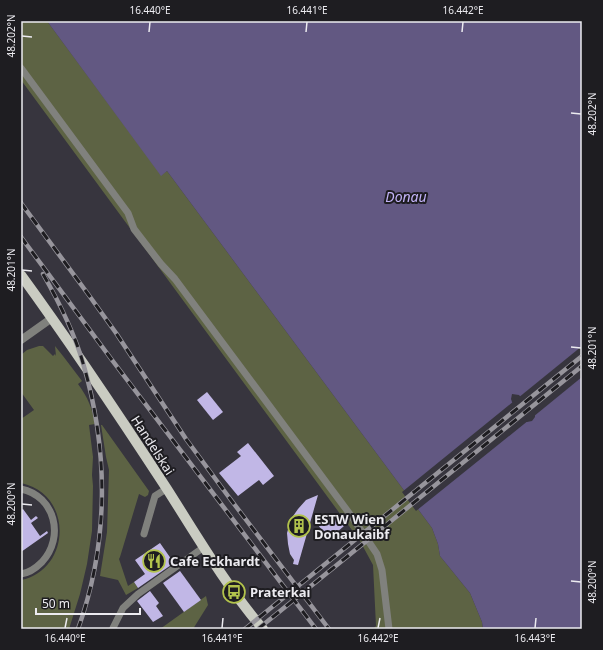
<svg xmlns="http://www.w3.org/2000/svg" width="603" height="650" font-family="'Noto Sans',sans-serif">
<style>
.green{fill:#5d6344}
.water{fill:#625882;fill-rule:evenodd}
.pier{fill:#37353e}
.building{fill:#c1b7e6}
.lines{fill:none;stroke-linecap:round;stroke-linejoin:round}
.service{stroke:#80817d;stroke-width:7}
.minor{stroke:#80817d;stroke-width:8}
.primary{stroke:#caccc2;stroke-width:10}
.rail-casing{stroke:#97959c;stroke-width:4.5}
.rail{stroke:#1e1d21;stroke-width:3;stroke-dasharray:9;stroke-linecap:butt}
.ticks{fill:none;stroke:#ecebf0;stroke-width:1.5}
.labels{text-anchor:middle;stroke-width:4;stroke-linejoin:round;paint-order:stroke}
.street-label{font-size:13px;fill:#ecebf0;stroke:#1e1d21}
.poi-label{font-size:13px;font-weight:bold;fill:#ecebf0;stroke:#1e1d21;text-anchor:start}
.water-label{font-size:14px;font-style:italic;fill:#c3b3f8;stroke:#1e1d21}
.neatline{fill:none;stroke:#ecebf0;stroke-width:1.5}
.ticks-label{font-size:10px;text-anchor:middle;fill:#ecebf0}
</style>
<rect width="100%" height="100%" fill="#37353e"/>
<!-- green -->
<g class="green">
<polygon points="21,21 47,21 161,175 167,171 432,528 438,544 440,556 470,593 482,622 483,629 373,629 376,626 373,565 360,541 21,80"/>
<path d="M 39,346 L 43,346 L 53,356 L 55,354 L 56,356 L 55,346 L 63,356 L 82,381 L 78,384 C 88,398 92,407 95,424 L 89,425 L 93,457 L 92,475 L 93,486 L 92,531 L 87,564 L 80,594 L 69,629 L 21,629 L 21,580 C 71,570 74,494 21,483 L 21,419 L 34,410 L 21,392 L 21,355 L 27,350 Z"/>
<polygon points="101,425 102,425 149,491 148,495 145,497 139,494 120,557 119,559 128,586 134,582 138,588 126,595 118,580 100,576 107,532 109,470 106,457"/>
<polygon points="206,596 208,605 193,629 160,629"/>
</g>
<!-- water -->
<path class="water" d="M 47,21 L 582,21 L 582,629 L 483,629 L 482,622 L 470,593 L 440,556 L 438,544 L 432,528 L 167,171 L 161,176 ZM 512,394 L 519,395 L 535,414 L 535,417 L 532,421 L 527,422 L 526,422 L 512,402 L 511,399 Z"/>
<!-- pier -->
<g class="pier">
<polygon points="582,346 582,377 533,417 518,398"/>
<polygon points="514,401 527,420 529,420 416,511 402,492"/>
</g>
<!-- building -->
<g class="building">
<polygon points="207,392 223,412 213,420 197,400"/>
<polygon points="248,443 274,476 263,485 259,480 238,496 219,473 241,456 237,452"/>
<polygon points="318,495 298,565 293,564 294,560 290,554 288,544 287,533 291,519 298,509 306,500"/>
<polygon points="23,509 31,520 36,516 38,518 31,523 40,536 47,531 48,533 21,552 21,510"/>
<polygon points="333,513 344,526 329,539 318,525"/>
<polygon points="160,543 174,563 138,588 134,582 145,574 135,560"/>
<polygon points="180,571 201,600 184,612 163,583"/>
<polygon points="150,591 159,603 156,606 163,616 153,622 137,601"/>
</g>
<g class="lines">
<!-- service -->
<g class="service">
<polyline points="21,68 128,213 134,229 161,264 175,279 352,517 377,554 382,570 389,629"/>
<path d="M 21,489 C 55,496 65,537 42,562 C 36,568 29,573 21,574"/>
<polyline points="144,534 155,496 166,489"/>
<polyline points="113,628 123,608 138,594 204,547"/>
</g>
<!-- minor -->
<polyline class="minor" points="21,340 52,318"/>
<!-- primary -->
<path class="primary" d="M 21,275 C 72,345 120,417 167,489 C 197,536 226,586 263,629"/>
<!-- rail casing -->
<g class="rail-casing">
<g id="rail">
<polyline points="21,203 88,294 116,333 186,439 228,496 329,629"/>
<polyline points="21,237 112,360 316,629"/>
<path d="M 43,274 C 59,302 74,332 83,363 C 109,451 109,543 78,629"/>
<polyline points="245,629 582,356"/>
<polyline points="258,629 582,366"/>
</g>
</g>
<!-- rail -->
<use href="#rail" class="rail"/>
</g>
<!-- ticks -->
<path class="ticks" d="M 149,32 L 150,22M 306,32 L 307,22M 462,32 L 463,22M 22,36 L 32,37M 571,113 L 581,114M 22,270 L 32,271M 571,347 L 581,348M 22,504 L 32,505M 571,581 L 581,582M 65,628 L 67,618M 222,628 L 223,618M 378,628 L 380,618M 535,628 L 536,618"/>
<!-- icons -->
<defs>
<g id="building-ring" transform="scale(1.15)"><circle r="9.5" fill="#1e1d21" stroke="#b2c34c" stroke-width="1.5"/><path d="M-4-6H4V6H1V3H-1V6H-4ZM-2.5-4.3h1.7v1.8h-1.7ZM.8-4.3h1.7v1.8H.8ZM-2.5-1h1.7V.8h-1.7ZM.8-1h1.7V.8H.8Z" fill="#b2c34c"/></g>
<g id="restaurant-ring" transform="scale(1.15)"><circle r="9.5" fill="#1e1d21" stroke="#b2c34c" stroke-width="1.5"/><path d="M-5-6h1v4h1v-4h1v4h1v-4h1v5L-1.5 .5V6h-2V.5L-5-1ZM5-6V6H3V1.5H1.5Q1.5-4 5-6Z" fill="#b2c34c"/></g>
<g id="bus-ring" transform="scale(1.15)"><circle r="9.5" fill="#1e1d21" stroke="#b2c34c" stroke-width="1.5"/><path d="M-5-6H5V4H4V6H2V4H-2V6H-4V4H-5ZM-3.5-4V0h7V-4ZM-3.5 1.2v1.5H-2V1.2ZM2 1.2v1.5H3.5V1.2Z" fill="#b2c34c"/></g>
</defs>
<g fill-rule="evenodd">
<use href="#building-ring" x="299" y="526"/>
<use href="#restaurant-ring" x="154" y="561"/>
<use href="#bus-ring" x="234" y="592"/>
</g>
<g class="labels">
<!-- street labels -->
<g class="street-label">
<text transform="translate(153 445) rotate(57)" y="5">Handelskai</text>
</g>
<!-- poi labels -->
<g class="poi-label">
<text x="314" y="524">ESTW Wien<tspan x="314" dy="15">Donaukaibf</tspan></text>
<text x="170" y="566">Cafe Eckhardt</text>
<text x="250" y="597">Praterkai</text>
</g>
<!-- water labels -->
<g class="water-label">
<text x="406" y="202">Donau</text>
</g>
</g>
<!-- border -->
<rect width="603" height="650" fill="none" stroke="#1e1d21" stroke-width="44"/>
<!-- scale -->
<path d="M36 608v6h104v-6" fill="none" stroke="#ecebf0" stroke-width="2"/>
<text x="42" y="608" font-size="12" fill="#ecebf0" stroke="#1e1d21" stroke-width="3" paint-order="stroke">50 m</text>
<rect x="22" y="22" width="559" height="606" class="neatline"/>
<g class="ticks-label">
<text x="150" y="14">16.440°E</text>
<text x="307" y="14">16.441°E</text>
<text x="463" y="14">16.442°E</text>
<text transform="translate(11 36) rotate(-90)" y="4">48.202°N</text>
<text transform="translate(592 114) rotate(-90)" y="4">48.202°N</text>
<text transform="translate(11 270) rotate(-90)" y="4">48.201°N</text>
<text transform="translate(592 348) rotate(-90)" y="4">48.201°N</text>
<text transform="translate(11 504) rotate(-90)" y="4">48.200°N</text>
<text transform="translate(592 582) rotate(-90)" y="4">48.200°N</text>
<text x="65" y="642">16.440°E</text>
<text x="222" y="642">16.441°E</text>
<text x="378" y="642">16.442°E</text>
<text x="535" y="642">16.443°E</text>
</g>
</svg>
